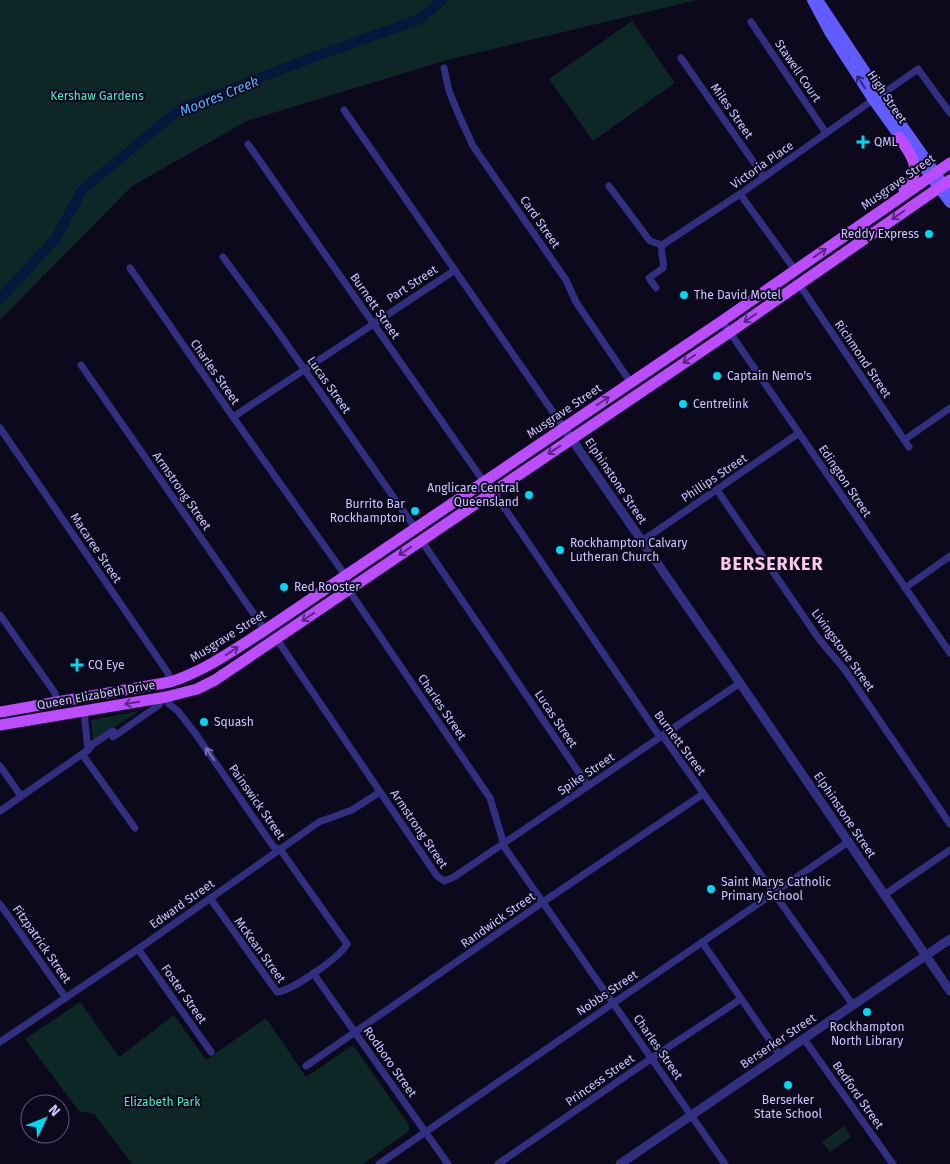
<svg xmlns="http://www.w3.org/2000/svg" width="950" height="1164" font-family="'Fira Sans',sans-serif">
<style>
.green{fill:#0c2726}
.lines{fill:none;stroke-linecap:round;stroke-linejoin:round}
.river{stroke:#04183b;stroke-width:10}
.minor{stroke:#322f81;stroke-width:7}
.tertiary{stroke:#322f81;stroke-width:9}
.secondary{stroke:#605cff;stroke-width:10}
.primary{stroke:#bc4cff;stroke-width:11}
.oneway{stroke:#2e2a77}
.oneway2{stroke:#5c2783}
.oneway3{stroke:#7772ba}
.poi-dot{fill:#00d7f0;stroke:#0d091d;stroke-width:2}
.labels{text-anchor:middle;stroke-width:4;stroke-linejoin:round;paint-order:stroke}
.street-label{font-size:12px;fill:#ccc5ff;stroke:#0d091d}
.park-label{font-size:12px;fill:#45ebc2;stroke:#0d091d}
.poi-label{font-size:12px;fill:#ccc5ff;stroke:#0d091d;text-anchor:start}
.water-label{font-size:14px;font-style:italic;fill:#53afff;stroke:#0d091d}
.district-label{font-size:18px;font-weight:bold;letter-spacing:1px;fill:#ffc7ea;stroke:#0d091d}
</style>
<rect width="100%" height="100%" fill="#0d091d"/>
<!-- green -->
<g class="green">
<polygon points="0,0 697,0 447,60 247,121 132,186 0,320"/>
<polygon points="632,21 675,83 593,141 549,79"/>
<polygon points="139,711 115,727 110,728 93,740 91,720"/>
<polygon points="80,1002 119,1057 174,1015 206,1060 266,1018 306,1077 353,1045 409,1125 409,1131 363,1164 132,1164 94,1114 79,1111 25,1039"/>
<polygon points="844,1126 851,1137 830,1152 822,1142"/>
</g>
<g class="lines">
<!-- river -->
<polyline class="river" points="0,299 56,238 82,190 180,109 311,58 420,19 442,0"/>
<!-- minor -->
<g class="minor">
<polyline points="751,22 826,133"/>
<polyline points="681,58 764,177"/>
<polyline points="444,68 449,91 458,113 473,146 566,280 576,302 631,383"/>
<polyline points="881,95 918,69 950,113"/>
<polyline points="344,110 564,428"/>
<polyline points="248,144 484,482"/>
<polyline points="609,186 650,241 662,245"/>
<polyline points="740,194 795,270"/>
<polyline points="662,245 740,194 873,100"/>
<polyline points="223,257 279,333 415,528"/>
<polyline points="130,268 233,417 345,575 348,589 490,798 505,848 725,1164"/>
<polyline points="799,284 909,447"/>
<path d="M 656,288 L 649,278 L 663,268 C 665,261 660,255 662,245"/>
<polyline points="722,321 950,653"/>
<polyline points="81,365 265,630"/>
<polyline points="233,417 455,270"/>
<polyline points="0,428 168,673 170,682"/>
<polyline points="904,440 950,408"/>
<polyline points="717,490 819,639 845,670 950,824"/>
<polyline points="493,491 658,734 665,739 853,1005"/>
<polyline points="421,540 588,786"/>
<polyline points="642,541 799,433"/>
<polyline points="905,588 950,556"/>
<polyline points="0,615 55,693 57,702"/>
<polyline points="276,638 437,876 444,881 454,877 740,683"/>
<path d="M 166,697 L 169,704 L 178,711 L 195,733 L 273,846 L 282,852 L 347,944 C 339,958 293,990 277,992 L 210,898"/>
<polyline points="84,712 88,750"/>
<polyline points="113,737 159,705 163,698"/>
<polyline points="82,754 135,828"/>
<polyline points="0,766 21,796"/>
<polyline points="0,811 88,750 93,744 111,732 113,731 116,734"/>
<polyline points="884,895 950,850"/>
<polyline points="0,904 66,998"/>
<polyline points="702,942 780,1055"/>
<polyline points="138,949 211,1052"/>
<polyline points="313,973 448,1164"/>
<polyline points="804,1039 893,1164"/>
<polyline points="0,1042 138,949 319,822 352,810 380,792"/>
<polyline points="306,1066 543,902 703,794"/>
<polyline points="379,1164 848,842"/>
<polyline points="498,1164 652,1058 741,999"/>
</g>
<!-- tertiary -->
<g class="tertiary">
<polyline points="564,428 740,683 950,991"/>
<polyline points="620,1164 950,939"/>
</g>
<!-- secondary -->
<g class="secondary">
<polyline points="812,0 829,32 873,100 904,143"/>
<polyline points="818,0 881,95 948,190"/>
<polyline points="913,154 950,203"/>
</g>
<!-- primary -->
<g class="primary">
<path d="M 899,137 C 912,156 924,170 904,190"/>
<path d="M 0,712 L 170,682 C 205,671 235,649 265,630 L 722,321 L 950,163"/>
<polyline points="0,725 166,697 197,689 215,680 730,332 950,180"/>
</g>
</g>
<!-- one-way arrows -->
<defs><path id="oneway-shaft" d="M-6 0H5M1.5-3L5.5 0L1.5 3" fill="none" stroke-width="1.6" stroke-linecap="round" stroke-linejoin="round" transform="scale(1.25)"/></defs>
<use class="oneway" href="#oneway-shaft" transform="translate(861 82) rotate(-123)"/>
<g class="oneway2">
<use href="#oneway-shaft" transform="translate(898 215) rotate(145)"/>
<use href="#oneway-shaft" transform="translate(820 253) rotate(-35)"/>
<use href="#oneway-shaft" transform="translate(750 318) rotate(145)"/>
<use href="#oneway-shaft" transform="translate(689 359) rotate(146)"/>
<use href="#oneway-shaft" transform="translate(603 401) rotate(-34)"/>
<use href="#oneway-shaft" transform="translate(554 450) rotate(147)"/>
<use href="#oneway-shaft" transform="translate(405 551) rotate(146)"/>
<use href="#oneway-shaft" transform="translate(308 617) rotate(146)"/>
<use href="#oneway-shaft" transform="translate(232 651) rotate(-33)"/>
<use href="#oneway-shaft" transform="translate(132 703) rotate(170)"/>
</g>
<use class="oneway3" href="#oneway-shaft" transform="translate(210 754) rotate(-124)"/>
<!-- markers -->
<g class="poi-dot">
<path d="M860.5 134.5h5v5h5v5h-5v5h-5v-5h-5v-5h5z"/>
<circle cx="929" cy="234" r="5"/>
<circle cx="684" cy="295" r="5"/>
<circle cx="717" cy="376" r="5"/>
<circle cx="683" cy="404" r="5"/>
<circle cx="529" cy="495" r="5"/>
<circle cx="415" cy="511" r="5"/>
<circle cx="560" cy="550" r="5"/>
<circle cx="284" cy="587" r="5"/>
<path d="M74.5 657.5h5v5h5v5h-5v5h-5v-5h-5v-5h5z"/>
<circle cx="204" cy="722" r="5"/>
<circle cx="711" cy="889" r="5"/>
<circle cx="867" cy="1012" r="5"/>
<circle cx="788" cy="1085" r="5"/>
</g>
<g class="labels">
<!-- street labels -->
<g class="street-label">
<text transform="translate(798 71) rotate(56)" y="4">Stawell Court</text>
<text transform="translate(887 97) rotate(56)" y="4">High Street</text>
<text transform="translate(732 111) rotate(55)" y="4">Miles Street</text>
<text transform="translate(762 165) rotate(-35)" y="4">Victoria Place</text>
<text transform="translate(898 182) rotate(-35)" y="4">Musgrave Street</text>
<text transform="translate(540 222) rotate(55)" y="4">Card Street</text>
<text transform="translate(412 284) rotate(-33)" y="4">Part Street</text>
<text transform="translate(375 306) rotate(55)" y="4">Burnett Street</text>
<text transform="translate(863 359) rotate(56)" y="4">Richmond Street</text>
<text transform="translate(215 372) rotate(55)" y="4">Charles Street</text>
<text transform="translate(329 385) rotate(55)" y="4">Lucas Street</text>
<text transform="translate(564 411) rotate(-34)" y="4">Musgrave Street</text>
<text transform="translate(714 478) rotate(-34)" y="4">Phillips Street</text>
<text transform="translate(616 481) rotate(56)" y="4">Elphinstone Street</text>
<text transform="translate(845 481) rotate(56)" y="4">Edington Street</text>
<text transform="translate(182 491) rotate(55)" y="4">Armstrong Street</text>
<text transform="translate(96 548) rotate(56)" y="4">Macaree Street</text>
<text transform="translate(228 636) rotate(-32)" y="4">Musgrave Street</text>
<text transform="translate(843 650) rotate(54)" y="4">Livingstone Street</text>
<text transform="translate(96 695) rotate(-10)" y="4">Queen Elizabeth Drive</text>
<text transform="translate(442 707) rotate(56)" y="4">Charles Street</text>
<text transform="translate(556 719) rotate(56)" y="4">Lucas Street</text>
<text transform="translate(680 743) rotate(53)" y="4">Burnett Street</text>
<text transform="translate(586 774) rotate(-34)" y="4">Spike Street</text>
<text transform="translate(257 802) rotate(55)" y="4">Painswick Street</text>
<text transform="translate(845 815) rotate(56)" y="4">Elphinstone Street</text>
<text transform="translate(419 829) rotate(56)" y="4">Armstrong Street</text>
<text transform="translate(182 904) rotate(-35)" y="4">Edward Street</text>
<text transform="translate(498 920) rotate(-35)" y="4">Randwick Street</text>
<text transform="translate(42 944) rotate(55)" y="4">Fitzpatrick Street</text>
<text transform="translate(260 950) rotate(54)" y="4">McKean Street</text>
<text transform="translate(607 993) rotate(-34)" y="4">Nobbs Street</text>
<text transform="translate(184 994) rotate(55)" y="4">Foster Street</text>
<text transform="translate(778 1041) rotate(-34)" y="4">Berserker Street</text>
<text transform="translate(658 1047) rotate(55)" y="4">Charles Street</text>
<text transform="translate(390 1062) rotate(55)" y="4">Rodboro Street</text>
<text transform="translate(600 1080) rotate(-35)" y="4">Princess Street</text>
<text transform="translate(858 1095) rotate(55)" y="4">Bedford Street</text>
</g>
<!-- park labels -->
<g class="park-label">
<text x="97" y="100">Kershaw Gardens</text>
<text x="162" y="1106">Elizabeth Park</text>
</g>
<!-- poi labels -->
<g class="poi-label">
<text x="874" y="146">QML</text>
<text x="919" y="238" text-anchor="end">Reddy Express</text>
<text x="694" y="299">The David Motel</text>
<text x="727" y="380">Captain Nemo's</text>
<text x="693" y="408">Centrelink</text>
<text x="519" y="492" text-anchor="end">Anglicare Central<tspan x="519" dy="14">Queensland</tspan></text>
<text x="405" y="508" text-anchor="end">Burrito Bar<tspan x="405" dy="14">Rockhampton</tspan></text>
<text x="570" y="547">Rockhampton Calvary<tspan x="570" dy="14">Lutheran Church</tspan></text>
<text x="294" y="591">Red Rooster</text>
<text x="88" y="669">CQ Eye</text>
<text x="214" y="726">Squash</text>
<text x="721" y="886">Saint Marys Catholic<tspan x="721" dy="14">Primary School</tspan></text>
<text x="867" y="1031" text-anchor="middle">Rockhampton<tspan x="867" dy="14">North Library</tspan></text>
<text x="788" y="1104" text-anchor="middle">Berserker<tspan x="788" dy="14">State School</tspan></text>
</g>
<!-- water labels -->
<g class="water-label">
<text transform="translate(219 96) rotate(-22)" y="5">Moores Creek</text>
</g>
<!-- district labels -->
<g class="district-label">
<text x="772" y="570">BERSERKER</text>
</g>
</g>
<!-- north arrow -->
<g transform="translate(45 1119) rotate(47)"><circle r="24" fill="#0d091d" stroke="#595477"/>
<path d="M0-4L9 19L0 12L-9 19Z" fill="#00d7f0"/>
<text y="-8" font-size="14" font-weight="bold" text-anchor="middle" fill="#ccc5ff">N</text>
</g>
</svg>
